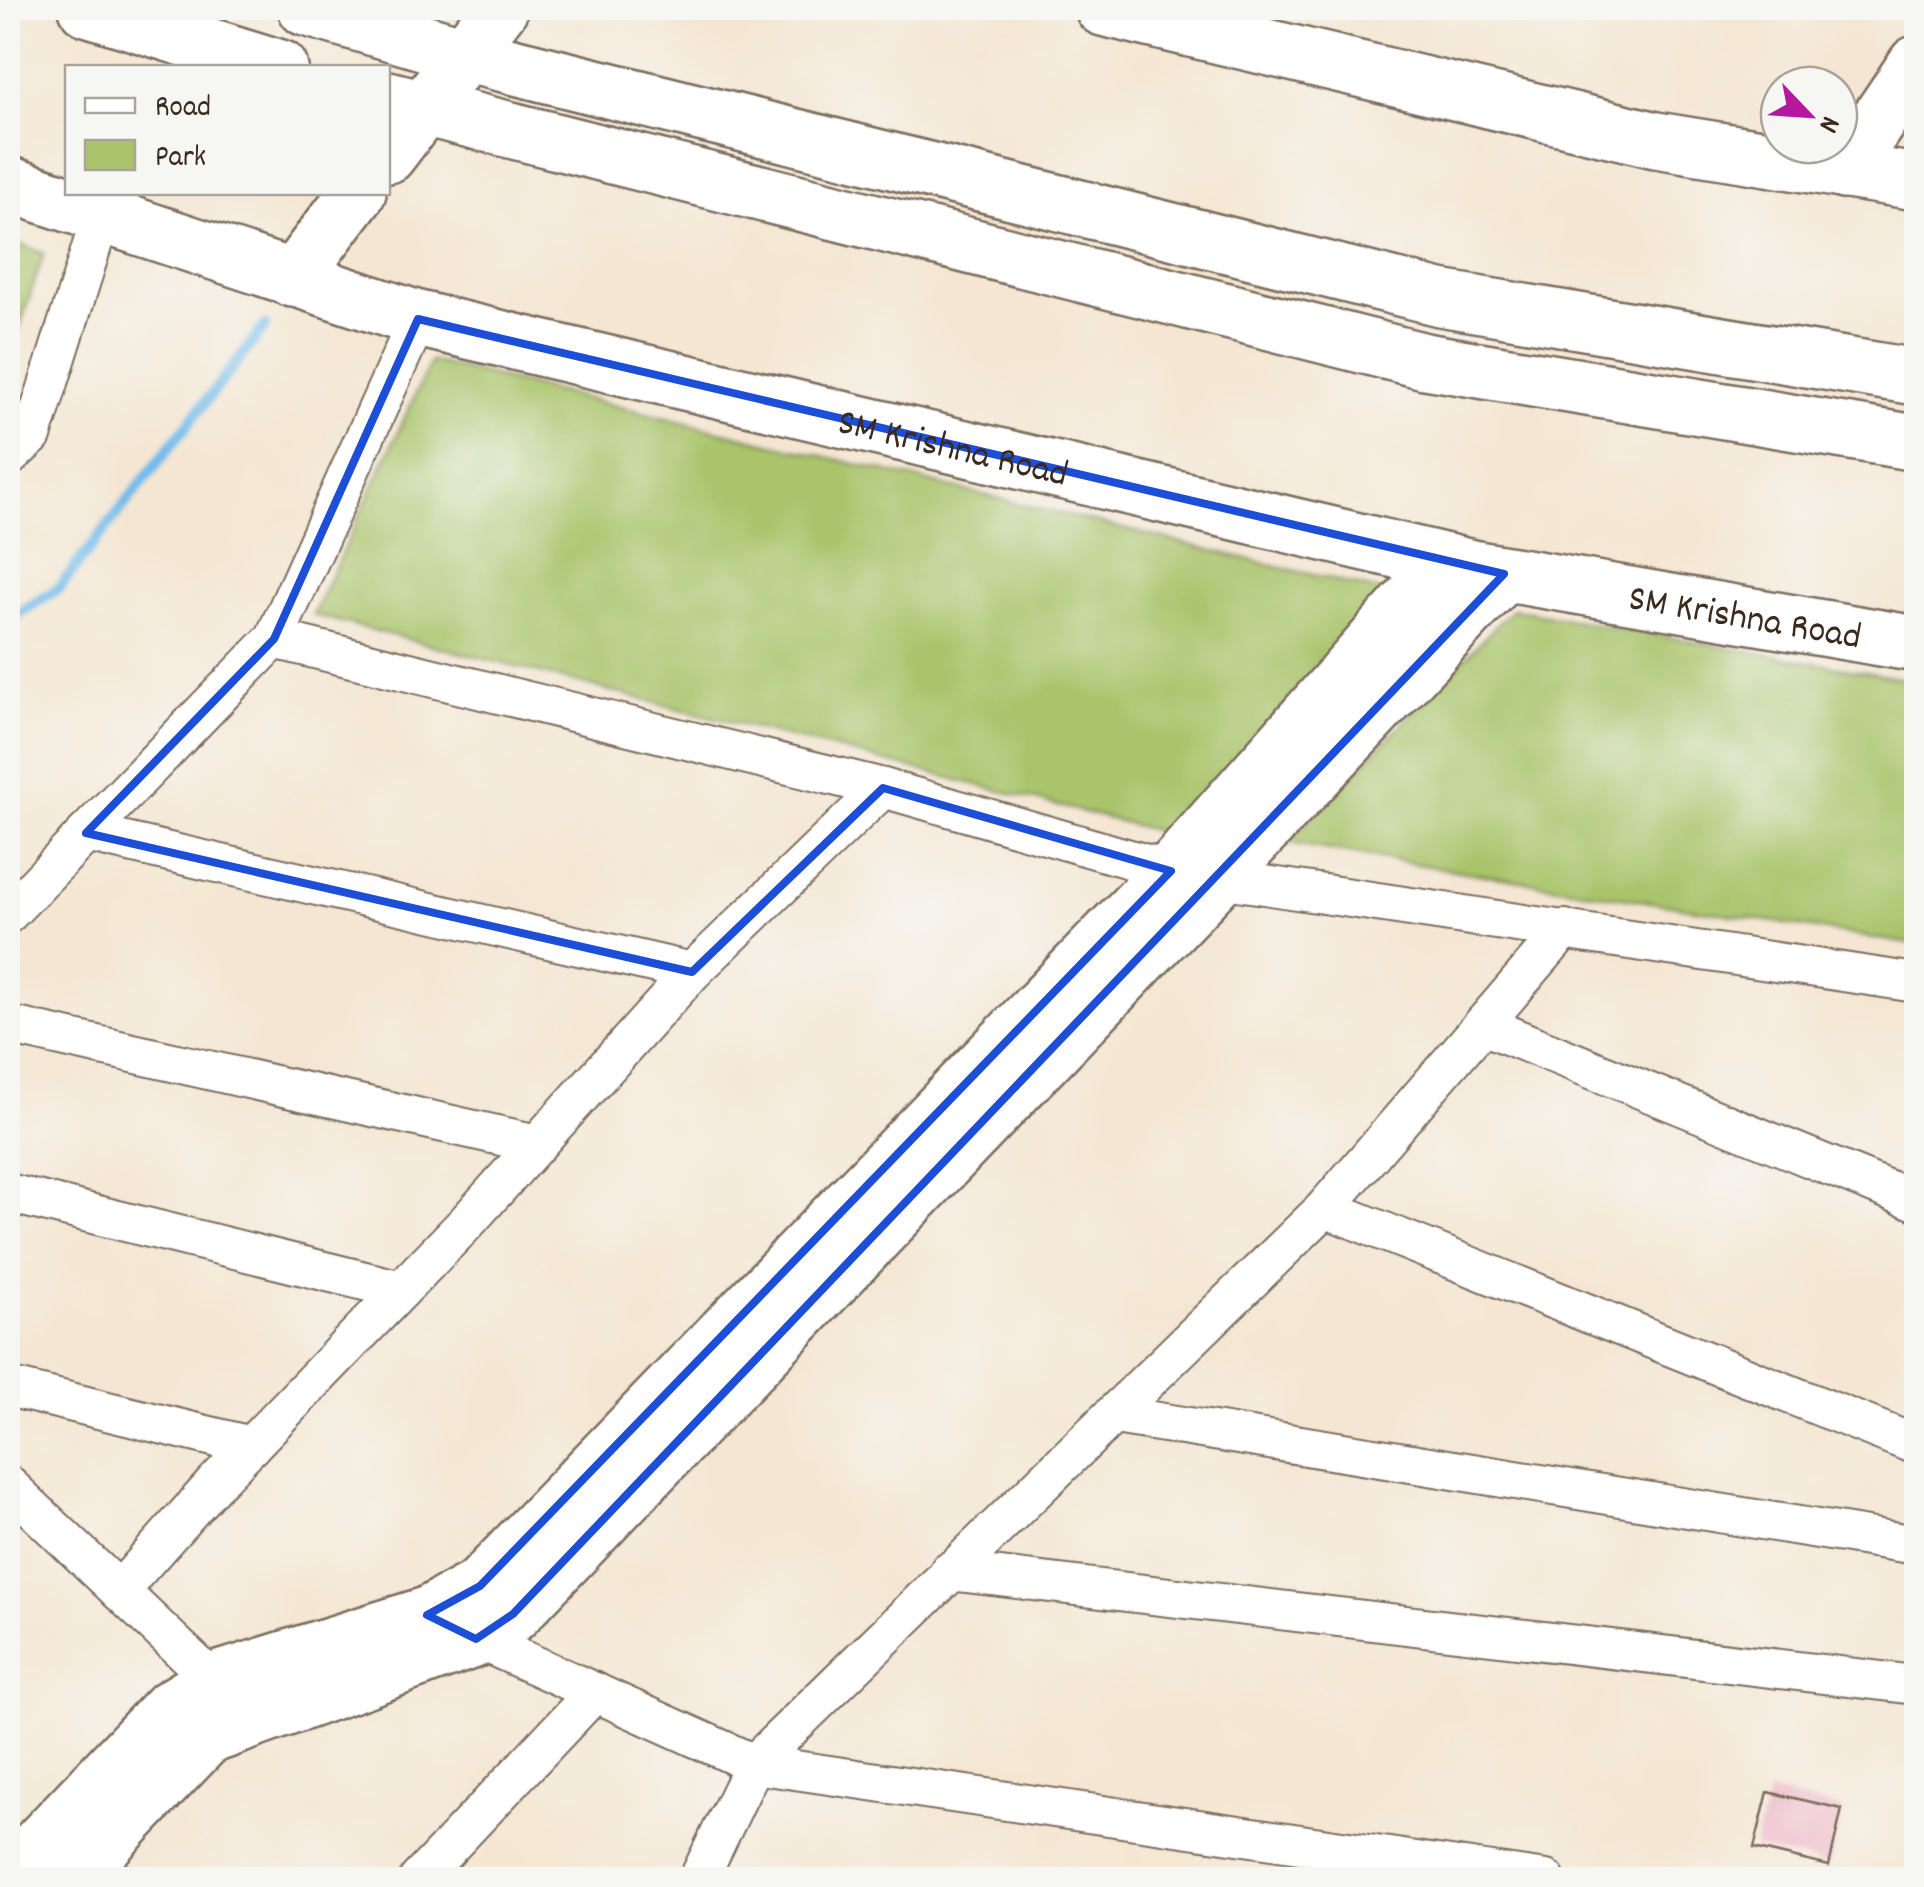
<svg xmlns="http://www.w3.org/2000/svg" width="1924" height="1887" font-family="Dekko,sans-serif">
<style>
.green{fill:#a9c46a;stroke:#727744;stroke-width:2.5}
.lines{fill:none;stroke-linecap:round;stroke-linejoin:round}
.stream{stroke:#73bceb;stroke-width:11}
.building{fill:#eeaac0}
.street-casing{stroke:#7c6c5d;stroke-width:42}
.secondary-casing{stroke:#7c6c5d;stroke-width:60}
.highway-casing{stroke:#7c6c5d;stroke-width:60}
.street{stroke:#fff;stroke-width:38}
.secondary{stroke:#fff;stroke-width:55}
.highway{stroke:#fff;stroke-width:55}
.marked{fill:none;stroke:#1d4ed8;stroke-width:8;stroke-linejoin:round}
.labels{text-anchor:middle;stroke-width:9;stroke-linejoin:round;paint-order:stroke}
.street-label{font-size:38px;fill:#3b2a1e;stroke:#f6f6f2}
</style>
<rect width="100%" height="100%" fill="#f6f6f2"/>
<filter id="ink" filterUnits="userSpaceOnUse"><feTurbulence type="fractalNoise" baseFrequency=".01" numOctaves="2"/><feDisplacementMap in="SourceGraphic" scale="20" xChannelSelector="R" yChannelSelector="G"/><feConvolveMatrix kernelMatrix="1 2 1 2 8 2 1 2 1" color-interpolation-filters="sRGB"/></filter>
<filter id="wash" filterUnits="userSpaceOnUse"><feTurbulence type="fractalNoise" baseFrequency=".0048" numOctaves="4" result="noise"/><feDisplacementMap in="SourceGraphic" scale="40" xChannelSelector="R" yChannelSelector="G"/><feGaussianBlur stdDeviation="2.25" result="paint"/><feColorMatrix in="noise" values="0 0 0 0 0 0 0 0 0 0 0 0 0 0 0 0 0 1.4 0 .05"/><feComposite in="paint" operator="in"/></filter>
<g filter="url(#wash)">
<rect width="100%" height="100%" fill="#f4e6d2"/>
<!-- green -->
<g class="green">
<polygon points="8,241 44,253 8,363"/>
<polygon points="431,361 1387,593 1169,834 313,615"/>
<polygon points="1512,609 1916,681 1916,945 1287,843"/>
</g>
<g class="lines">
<!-- stream -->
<polyline class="stream" points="8,620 59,588 265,326"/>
</g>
<g id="blocks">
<!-- building -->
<polygon class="building" points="1768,1792 1842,1809 1829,1866 1754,1848"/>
</g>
</g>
<g filter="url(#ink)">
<use href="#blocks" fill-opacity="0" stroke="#7c6c5d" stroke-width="2.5"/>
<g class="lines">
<!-- street casing -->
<g class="street-casing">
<g id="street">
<polyline points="8,458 32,436 102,214"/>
<polyline points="274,639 883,788 1171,871 1916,983"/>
<polyline points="86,833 692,972"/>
<polyline points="8,914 274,639 418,319"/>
<polyline points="8,1025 537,1144"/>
<polyline points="1483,1025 1916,1201"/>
<polyline points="8,1193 401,1290"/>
<polyline points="1325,1208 1916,1445"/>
<polyline points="8,1387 251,1446"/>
<polyline points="1115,1415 1916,1545"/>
<polyline points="8,1485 214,1681"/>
<polyline points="949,1571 1916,1685"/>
<polyline points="119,1591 214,1484 466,1223 692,972 883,788"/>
<polyline points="461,1632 754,1764 1546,1880"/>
<polyline points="418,1880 595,1692"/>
<polyline points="698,1880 754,1764 1325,1208 1565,929"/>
</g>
</g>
<!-- secondary casing -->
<g class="secondary-casing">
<g id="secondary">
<polyline points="1103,8 1656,140 1916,182"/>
<polyline points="388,155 500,8"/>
<polyline points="1844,171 1916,64"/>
<path id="s1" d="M 8,184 L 418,319 L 1472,568 L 1916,644"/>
<polyline points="292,279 358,192"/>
<polyline points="8,1877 168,1709 214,1681 427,1615 480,1586 1171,871 1445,562"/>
<polyline points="70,1880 207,1737 476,1639 513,1614 1218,878 1504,574"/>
</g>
</g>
<!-- highway casing -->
<g class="highway-casing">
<g id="highway">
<polyline points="87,8 280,68"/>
<polyline points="306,8 464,54 1440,298 1916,377"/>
<polyline points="388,99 1425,361 1916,443"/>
</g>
</g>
<!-- street -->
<use href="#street" class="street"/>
<!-- secondary -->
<use href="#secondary" class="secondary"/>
<!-- highway -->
<use href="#highway" class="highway"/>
</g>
</g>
<!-- marked area -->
<path class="marked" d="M 418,319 L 1504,574 L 513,1614 L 476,1639 L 427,1615 L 480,1586 L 1171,871 L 883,788 L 692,972 L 86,833 L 274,639 Z"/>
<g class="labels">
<!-- street labels -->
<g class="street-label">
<text dy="13" stroke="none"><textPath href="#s1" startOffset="982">SM Krishna Road</textPath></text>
<text dy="13" stroke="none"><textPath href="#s1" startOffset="1792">SM Krishna Road</textPath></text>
</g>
</g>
<!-- margin -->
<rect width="1924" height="1887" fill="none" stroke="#f6f6f2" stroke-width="40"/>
<!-- legend -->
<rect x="65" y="65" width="325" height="130" fill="#f6f6f2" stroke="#aba49d" stroke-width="2.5"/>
<rect x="85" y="98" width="50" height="15" fill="#ffffff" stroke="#aba49d" stroke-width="2.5"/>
<text x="155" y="115" font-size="30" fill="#3b2a1e">Road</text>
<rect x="85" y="140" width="50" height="30" fill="#a9c46a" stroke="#aba49d" stroke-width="2.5"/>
<text x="155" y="165" font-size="30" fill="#3b2a1e">Park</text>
<!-- north arrow -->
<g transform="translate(1809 115) rotate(115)"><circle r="48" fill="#f6f6f2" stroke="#aba49d" stroke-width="2.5"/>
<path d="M0-8L18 38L0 25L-18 38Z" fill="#b5179e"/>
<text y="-15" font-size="28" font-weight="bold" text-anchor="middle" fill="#3b2a1e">N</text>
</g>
</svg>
